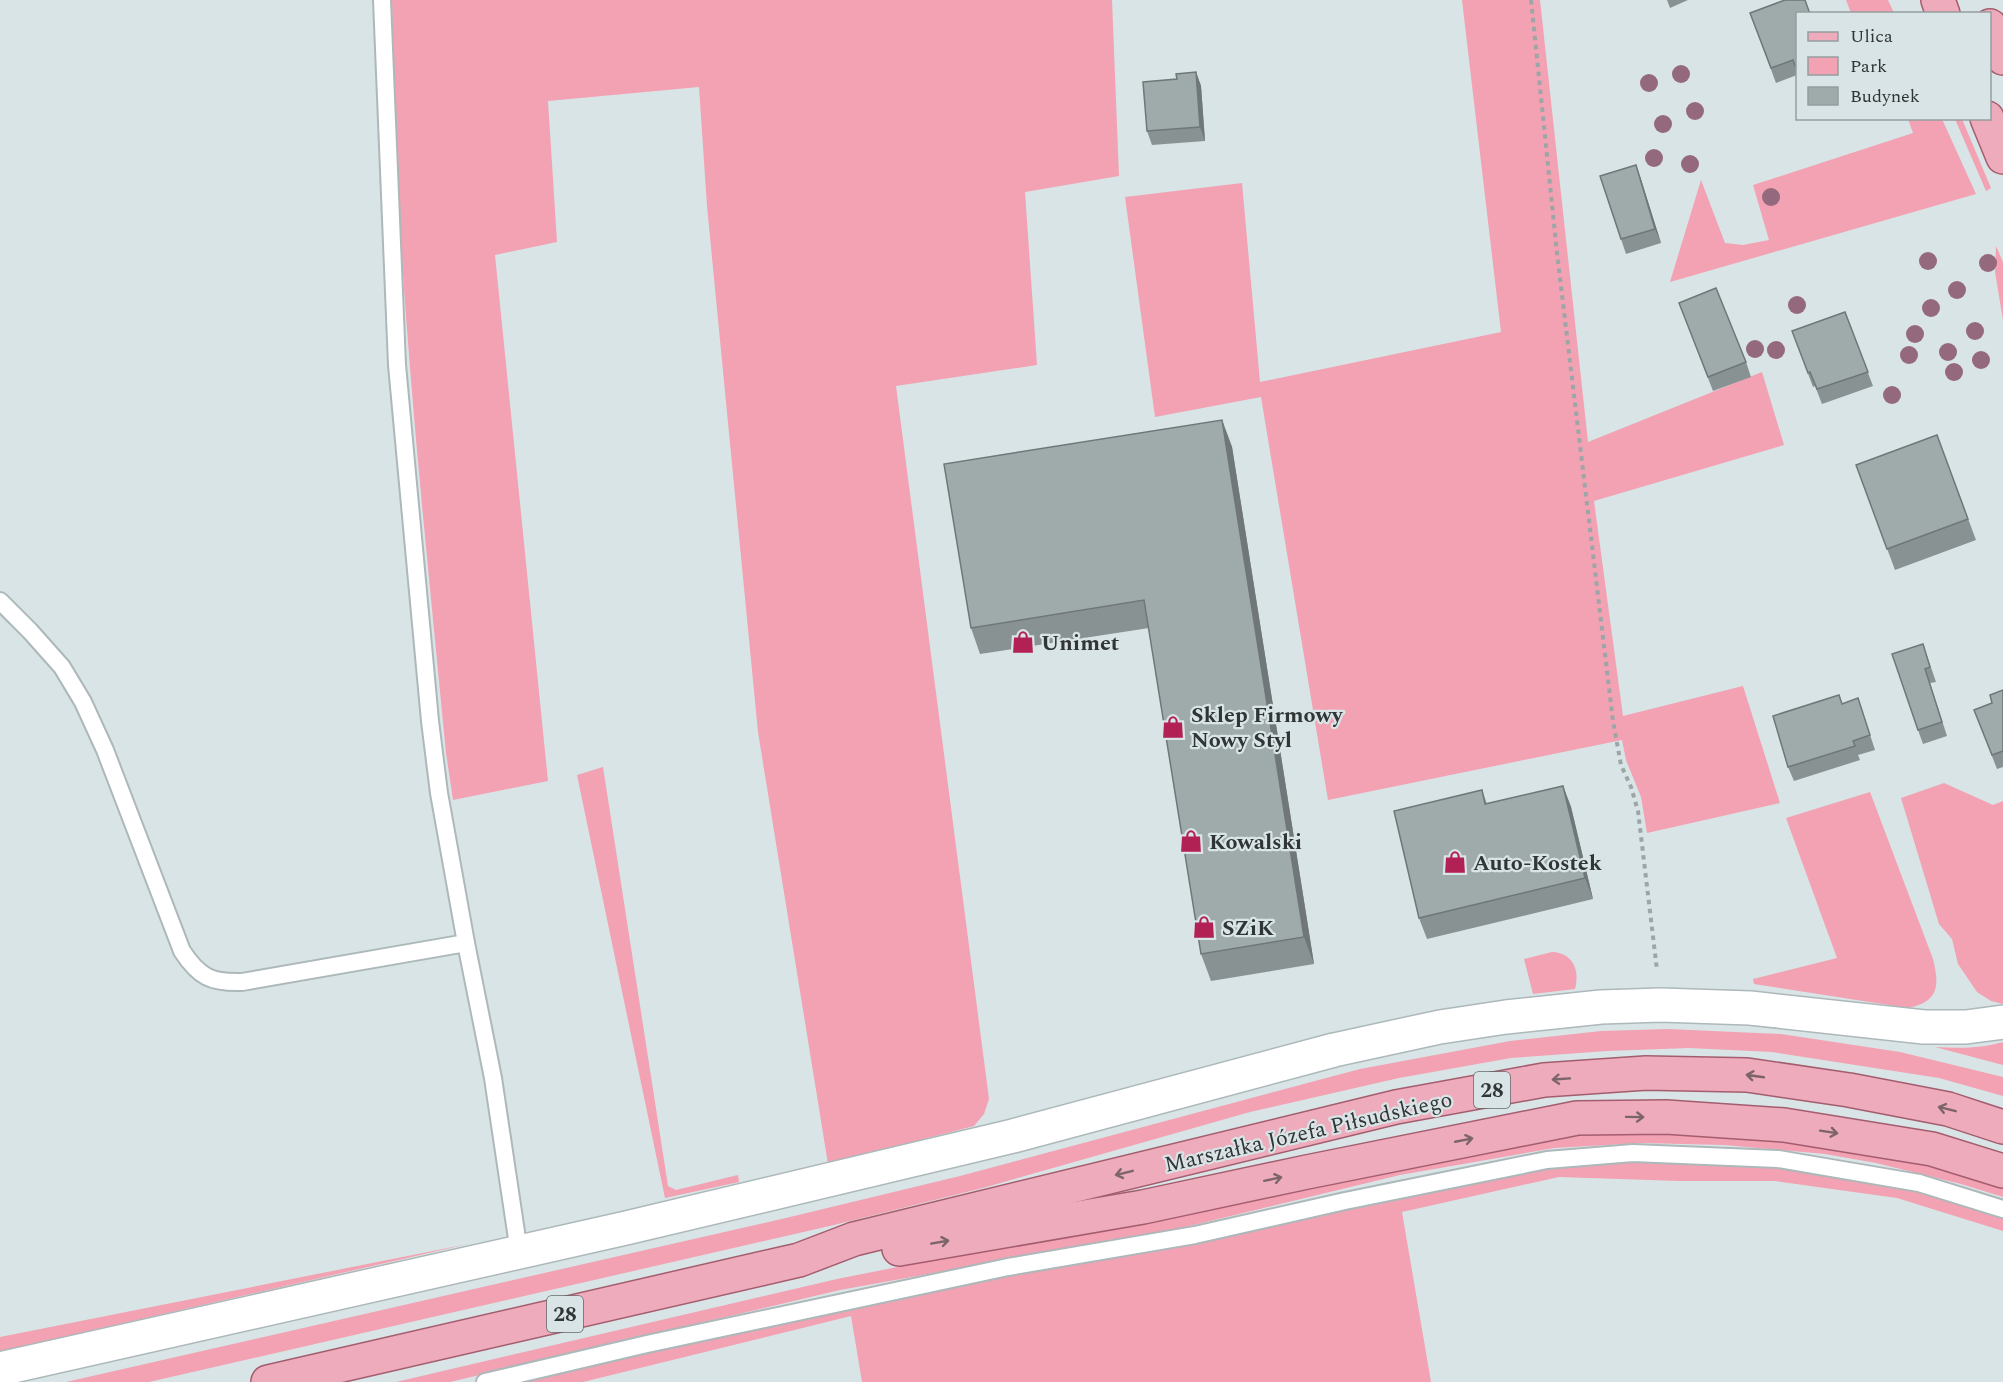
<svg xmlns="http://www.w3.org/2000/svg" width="2003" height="1382" font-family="Spectral,serif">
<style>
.green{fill:#f2a2b2}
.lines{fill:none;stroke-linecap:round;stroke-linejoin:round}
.lane-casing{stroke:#adb8ba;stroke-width:20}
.street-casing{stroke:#adb8ba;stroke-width:36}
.primary-casing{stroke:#a35d6e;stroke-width:36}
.path{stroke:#9da6a7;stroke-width:4;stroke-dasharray:4.5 4.5;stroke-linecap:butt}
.lane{stroke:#fff;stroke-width:16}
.street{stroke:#fff;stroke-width:33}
.primary{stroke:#edabbb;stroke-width:33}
.tree{fill:#95697d}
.wall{fill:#899293}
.shaded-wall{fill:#6f7778}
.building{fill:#9faaab;stroke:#6f7778;stroke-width:1.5}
.oneway{stroke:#7c646b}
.labels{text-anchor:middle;stroke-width:4.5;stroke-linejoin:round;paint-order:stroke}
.shield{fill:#d9e4e6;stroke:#636a6a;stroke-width:1.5}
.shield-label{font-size:21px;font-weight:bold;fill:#303535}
.poi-label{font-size:22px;font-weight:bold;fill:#303535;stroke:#d9e4e6;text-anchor:start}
.street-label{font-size:22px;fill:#303535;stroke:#d9e4e6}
</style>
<rect width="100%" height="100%" fill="#d9e4e6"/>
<!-- green -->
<g class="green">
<path d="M 392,0 L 1112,0 L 1119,176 L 1025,192 L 1037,365 L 896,386 L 989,1099 L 984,1114 L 974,1126 L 828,1164 L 758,732 L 707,206 L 699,87 L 548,101 L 557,242 L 495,255 L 548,781 L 453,800 L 446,753 C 422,503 394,252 392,0 Z"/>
<polygon points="1462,0 1540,0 1588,442 1762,372 1784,445 1594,501 1623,716 1743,686 1780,803 1647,833 1641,797 1626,760 1622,740 1328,800 1261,397 1155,417 1125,197 1242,183 1260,382 1501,332"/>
<polygon points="1846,0 1888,0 1894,13 1851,13"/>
<polygon points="1908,119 1942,119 1976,194 1670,282 1701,180 1725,243 1743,245 1769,240 1753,185 1913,133"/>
<polygon points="1955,119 1962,119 1991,188 1986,191"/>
<polygon points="1996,246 2003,262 2003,320 1995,272"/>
<polygon points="603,767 668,1186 676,1190 738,1175 739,1182 665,1198 577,775"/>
<polygon points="1944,783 1993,805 2003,801 2003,1004 1991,1001 1977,992 1958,964 1952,939 1939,924 1901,798"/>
<path d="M 1870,792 L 1933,959 C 1940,987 1938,1002 1908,1008 L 1754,984 L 1753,979 L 1837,958 L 1786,818 Z"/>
<path d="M 1552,952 C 1573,953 1580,970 1575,989 L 1533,994 L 1524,959 Z"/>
<polygon points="1668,1029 1781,1034 1900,1052 2003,1077 2003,1096 1939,1078 1772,1052 1689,1048 1607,1051 1511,1058 1399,1078 1250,1112 983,1188 834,1225 149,1382 66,1382 790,1217 960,1176 1360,1069 1510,1041 1601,1031"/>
<path d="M 2003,1042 L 2003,1065 L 1935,1047 C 1958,1048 1980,1049 2003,1042 Z"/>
<polygon points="1641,1131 1779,1136 1910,1158 2003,1184 2003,1197 1961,1184 1876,1163 1825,1154 1724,1145 1642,1143 1554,1148 1400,1175 1177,1229 840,1290 450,1382 396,1382 837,1279 1555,1137"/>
<path d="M 1610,1162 C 1680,1161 1751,1162 1820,1171 C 1882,1178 1943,1198 2003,1215 L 2003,1231 L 1897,1198 L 1775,1181 L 1680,1181 L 1559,1177 L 1402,1212 L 1431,1382 L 862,1382 L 851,1316 L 583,1382 L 526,1382 L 848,1306 L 1517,1174 L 1566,1166 Z"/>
<polygon points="468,1244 46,1341 0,1352 0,1337"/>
</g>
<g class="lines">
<!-- lane casing -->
<g class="lane-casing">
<g id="lane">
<polyline points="382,0 397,365 430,721 439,793 466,943 493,1078 519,1252"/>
<path d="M 0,601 L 30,631 L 62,667 L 83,702 L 105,750 L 182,951 C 199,977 211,983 242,982 L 466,943"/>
<polyline points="485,1382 647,1344 1008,1267 1195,1235 1345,1201 1547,1160 1633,1153 1778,1159 1919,1183 2003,1209"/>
</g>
</g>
<!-- street casing -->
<g class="street-casing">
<polyline id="street" points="0,1369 626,1228 1013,1136 1334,1050 1440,1027 1506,1017 1601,1007 1661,1005 1750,1008 1924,1027 1966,1027 2003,1022"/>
</g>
<!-- primary casing -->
<g class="primary-casing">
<g id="primary">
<polyline points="1938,0 1943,14"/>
<polyline points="1990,26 2003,58"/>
<polyline points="1987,118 2003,157"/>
<polyline points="899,1249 1143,1207 1307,1172 1577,1118 1666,1117 1784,1125 1932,1149 2003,1171"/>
<polyline points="268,1382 799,1260 854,1239 1396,1107 1544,1080 1646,1073 1747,1075 1849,1090 1948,1109 2003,1127"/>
</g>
</g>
<!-- path -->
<polyline class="path" points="1531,0 1557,253 1613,721 1621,765 1631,787 1638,811 1657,970"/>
<!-- lane -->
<use href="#lane" class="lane"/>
<!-- street -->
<use href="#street" class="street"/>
<!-- primary -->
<use href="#primary" class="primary"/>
</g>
<!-- trees -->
<g class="tree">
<circle cx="1681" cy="74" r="9"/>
<circle cx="1649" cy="83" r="9"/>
<circle cx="1695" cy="111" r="9"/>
<circle cx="1663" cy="124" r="9"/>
<circle cx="1654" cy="158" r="9"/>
<circle cx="1690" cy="164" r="9"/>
<circle cx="1771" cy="197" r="9"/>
<circle cx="1928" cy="261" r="9"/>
<circle cx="1988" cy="263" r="9"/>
<circle cx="1957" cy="290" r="9"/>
<circle cx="1797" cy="305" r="9"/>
<circle cx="1931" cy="308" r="9"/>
<circle cx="1975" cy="331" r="9"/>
<circle cx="1915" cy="334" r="9"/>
<circle cx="1755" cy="349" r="9"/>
<circle cx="1776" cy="350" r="9"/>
<circle cx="1948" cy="352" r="9"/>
<circle cx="1909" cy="355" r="9"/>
<circle cx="1981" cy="360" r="9"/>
<circle cx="1954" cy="372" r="9"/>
<circle cx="1892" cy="395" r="9"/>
</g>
<!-- wall -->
<g class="wall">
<polygon points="1667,0 1688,0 1670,8"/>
<polygon points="1750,13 1797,14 1797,75 1776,83"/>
<polygon points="1196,72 1201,86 1205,141 1152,145 1147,131 1177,79"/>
<polygon points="1636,165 1661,243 1626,254 1621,239"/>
<polygon points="1679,303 1746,362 1751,377 1713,391"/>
<polygon points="1845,312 1873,386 1822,404 1815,386 1813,387 1792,331"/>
<polygon points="1222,420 1232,447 1314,964 1211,981 1201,954 1149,628 980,654 971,628"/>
<polygon points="1937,435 1976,540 1895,570 1856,465"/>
<polygon points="1923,644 1936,682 1930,683 1947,736 1923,744 1918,730"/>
<polygon points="2003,690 2003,767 1997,769 1974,710 1992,703"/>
<polygon points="1858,698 1875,750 1858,755 1860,760 1794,781 1788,767 1842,704"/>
<polygon points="1563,786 1571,807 1593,899 1427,939 1419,918 1482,790 1487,804"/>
</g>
<!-- shaded-wall -->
<g class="shaded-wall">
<polygon points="1196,72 1201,86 1205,141 1200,127"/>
<polygon points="1636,165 1641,179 1661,243 1655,229"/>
<polygon points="1222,420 1232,447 1314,964 1304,937"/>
<polygon points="1563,786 1571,807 1593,899 1585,878"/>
</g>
<!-- building -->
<g class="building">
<polygon points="1785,0 1805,0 1810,14 1797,14 1797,68 1796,68 1793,60 1771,68 1750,13"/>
<polygon points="1196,72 1200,127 1147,131 1143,82 1177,79 1176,74"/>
<polygon points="1636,165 1655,229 1621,239 1600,176"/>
<polygon points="1716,288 1746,362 1708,377 1679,303"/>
<polygon points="1845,312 1868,372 1817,389 1810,372 1808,373 1792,331"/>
<polygon points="1222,420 1304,937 1201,954 1144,600 971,628 944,464"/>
<polygon points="1937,435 1968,519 1887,549 1856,465"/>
<polygon points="1923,644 1930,667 1925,669 1942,722 1918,730 1892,654"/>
<polygon points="2003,690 2003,751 1992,755 1974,710 1992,703 1990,695"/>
<polygon points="1839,695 1842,704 1858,698 1870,735 1853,741 1855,746 1788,767 1773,716"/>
<polygon points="1563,786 1585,878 1419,918 1394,811 1482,790 1485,804"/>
</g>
<!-- one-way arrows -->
<defs><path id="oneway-shaft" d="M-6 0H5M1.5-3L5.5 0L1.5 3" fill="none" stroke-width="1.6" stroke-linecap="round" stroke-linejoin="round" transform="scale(1.5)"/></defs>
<g class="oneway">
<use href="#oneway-shaft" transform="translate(1755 1076) rotate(-172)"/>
<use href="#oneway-shaft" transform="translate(1561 1079) rotate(176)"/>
<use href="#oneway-shaft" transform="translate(1947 1109) rotate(-166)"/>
<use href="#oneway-shaft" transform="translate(1635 1117) rotate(1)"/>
<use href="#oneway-shaft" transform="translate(1829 1132) rotate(9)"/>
<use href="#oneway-shaft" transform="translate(1464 1140) rotate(-11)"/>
<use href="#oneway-shaft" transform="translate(1124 1173) rotate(166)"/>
<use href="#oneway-shaft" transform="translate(1273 1179) rotate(-12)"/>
<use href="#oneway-shaft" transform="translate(940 1242) rotate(-10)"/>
</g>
<!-- icons -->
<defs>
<g id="shop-bare" transform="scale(1.8)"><path d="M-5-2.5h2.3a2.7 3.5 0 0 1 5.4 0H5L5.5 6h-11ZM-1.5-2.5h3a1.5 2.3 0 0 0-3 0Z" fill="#b12154" stroke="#d9e4e6" stroke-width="2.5" paint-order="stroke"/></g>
</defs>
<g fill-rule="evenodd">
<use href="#shop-bare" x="1023" y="642"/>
<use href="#shop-bare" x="1173" y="727"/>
<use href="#shop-bare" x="1191" y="841"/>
<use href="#shop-bare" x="1455" y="862"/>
<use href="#shop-bare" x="1204" y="927"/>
</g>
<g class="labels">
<!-- shield labels -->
<g class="shield">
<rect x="1474" y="1072" width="36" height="36" rx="4.5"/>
<rect x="547" y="1296" width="36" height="36" rx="4.5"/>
</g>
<g class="shield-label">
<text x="1492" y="1097">28</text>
<text x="565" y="1321">28</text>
</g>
<!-- poi labels -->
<g class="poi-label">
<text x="1041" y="650">Unimet</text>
<text x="1191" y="722">Sklep Firmowy<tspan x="1191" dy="25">Nowy Styl</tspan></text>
<text x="1209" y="849">Kowalski</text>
<text x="1473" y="870">Auto-Kostek</text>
<text x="1222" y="935">SZiK</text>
</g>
<!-- street labels -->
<g class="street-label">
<text transform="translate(1308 1131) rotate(-13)" y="8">Marszałka Józefa Piłsudskiego</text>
</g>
</g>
<!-- legend -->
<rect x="1796" y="12" width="195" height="108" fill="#d9e4e6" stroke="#959e9f" stroke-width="1.5"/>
<rect x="1808" y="32" width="30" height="9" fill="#edabbb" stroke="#959e9f" stroke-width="1.5"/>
<text x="1850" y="42" font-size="18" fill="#303535">Ulica</text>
<rect x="1808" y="57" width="30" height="18" fill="#f2a2b2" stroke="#959e9f" stroke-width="1.5"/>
<text x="1850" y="72" font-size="18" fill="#303535">Park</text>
<rect x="1808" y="87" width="30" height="18" fill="#9faaab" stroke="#959e9f" stroke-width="1.5"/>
<text x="1850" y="102" font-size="18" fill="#303535">Budynek</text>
</svg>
